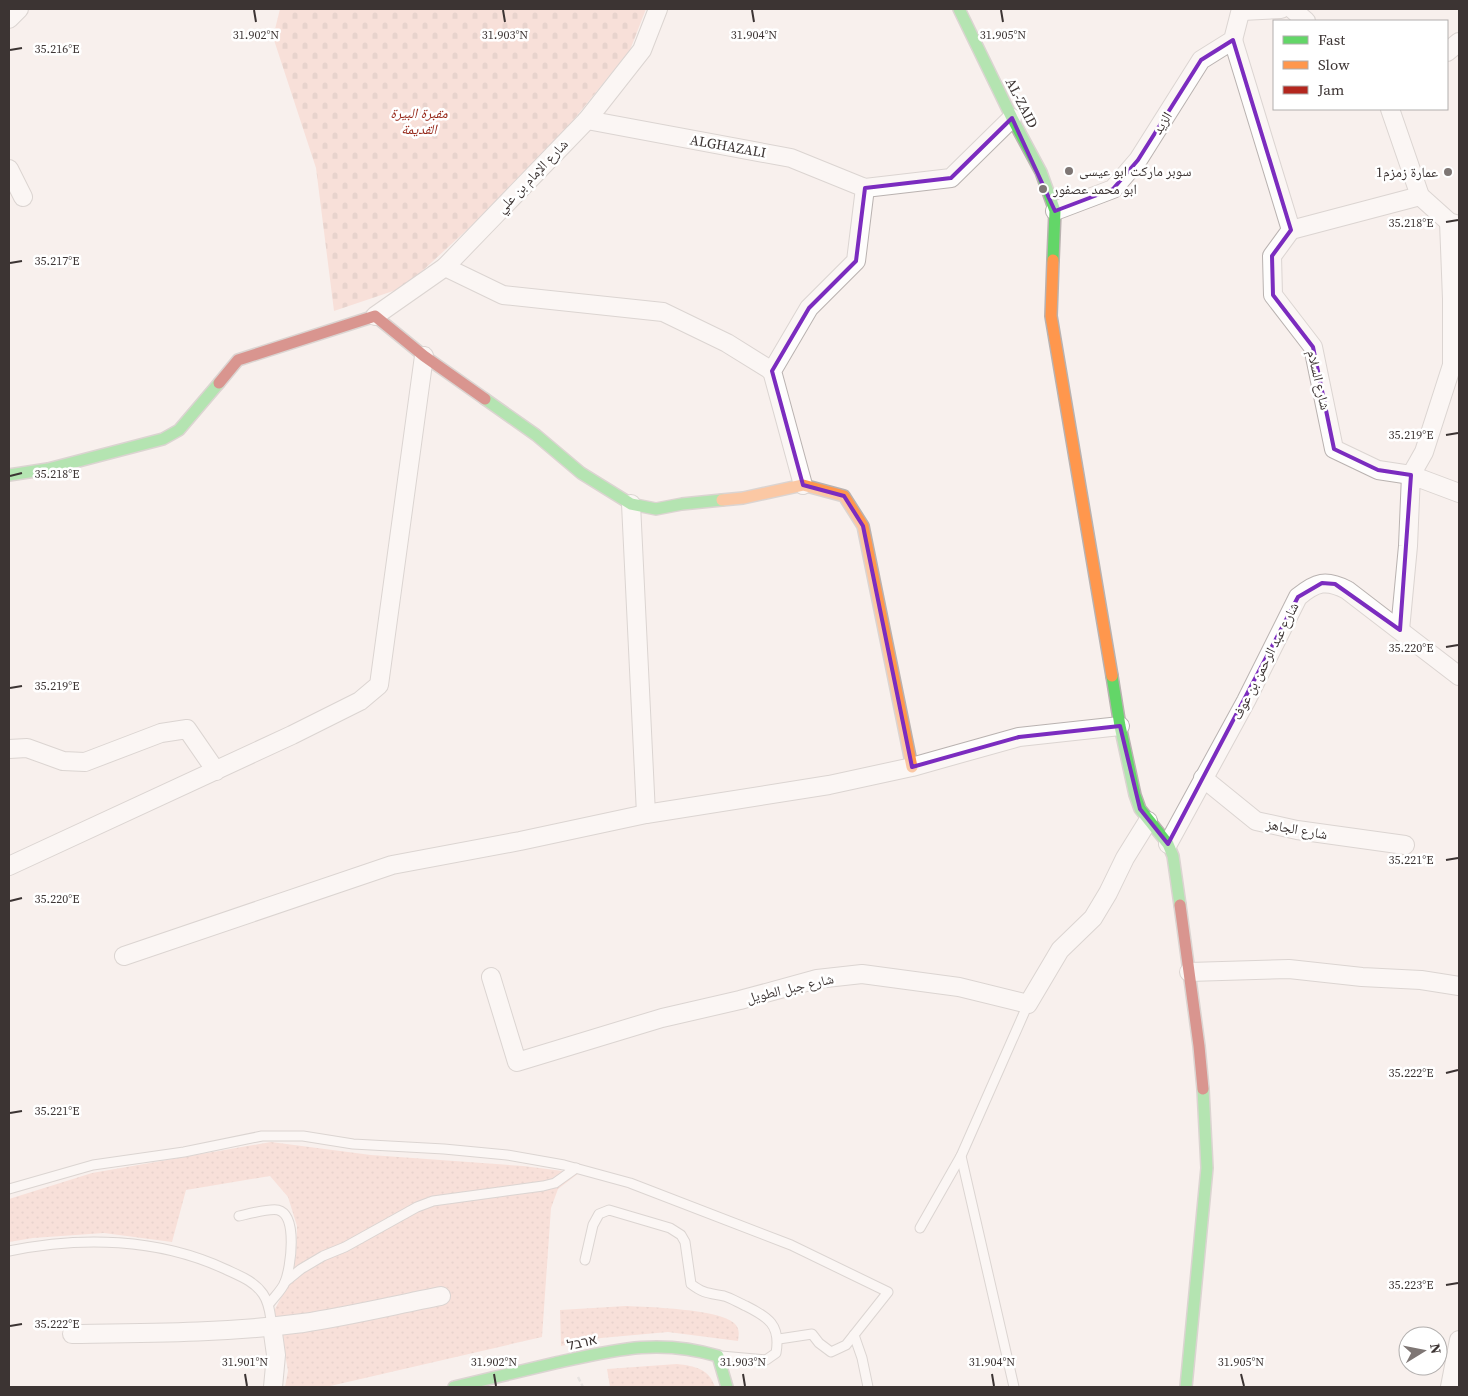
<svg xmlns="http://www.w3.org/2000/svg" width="1468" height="1396" font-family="'Source Serif 4','Noto Naskh Arabic',Heebo,serif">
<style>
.grass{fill:url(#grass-dots)}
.cemetery{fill:url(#cemetery-stones)}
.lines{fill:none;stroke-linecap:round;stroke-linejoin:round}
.lane-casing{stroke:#b9b2b0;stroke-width:11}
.street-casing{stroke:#b9b2b0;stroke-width:20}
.fast-casing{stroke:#b9b2b0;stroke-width:14}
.slow-casing{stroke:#b9b2b0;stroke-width:14}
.jam-casing{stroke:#b9b2b0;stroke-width:14}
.path{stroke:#d5d2d2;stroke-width:2.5;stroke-dasharray:5 2.5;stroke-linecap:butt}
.lane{stroke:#fefdfc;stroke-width:9}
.street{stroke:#fefdfc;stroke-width:18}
.fast{stroke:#63d668;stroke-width:11}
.slow{stroke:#ff974d;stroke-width:11}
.jam{stroke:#b3261e;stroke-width:11}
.marked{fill:none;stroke:#7b2cbf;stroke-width:4;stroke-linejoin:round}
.ticks{fill:none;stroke:#3c3433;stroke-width:2}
.poi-dot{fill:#7e7674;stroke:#fff;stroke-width:2}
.labels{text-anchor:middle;stroke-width:5;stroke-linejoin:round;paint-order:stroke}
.street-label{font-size:14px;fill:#3c3433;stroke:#fff}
.park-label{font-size:14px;font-style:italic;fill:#952617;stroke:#fff}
.poi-label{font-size:14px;fill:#3c3433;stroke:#fff;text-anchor:start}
.ticks-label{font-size:12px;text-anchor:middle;fill:#3c3433;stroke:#fff;stroke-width:5;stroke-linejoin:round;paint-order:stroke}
</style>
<defs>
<pattern id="grass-dots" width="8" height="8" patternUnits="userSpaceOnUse" patternTransform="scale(1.25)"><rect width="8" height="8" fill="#f8ccc2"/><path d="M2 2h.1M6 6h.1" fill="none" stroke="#d6b0a7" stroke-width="1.8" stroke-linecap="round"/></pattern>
<pattern id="cemetery-stones" width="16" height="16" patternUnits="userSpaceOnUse" patternTransform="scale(1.25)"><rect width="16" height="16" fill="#f8ccc2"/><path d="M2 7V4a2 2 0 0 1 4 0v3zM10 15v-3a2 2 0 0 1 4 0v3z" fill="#d6b0a7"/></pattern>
</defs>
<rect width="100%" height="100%" fill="#f8f0ed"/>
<!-- grass -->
<g class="grass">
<polygon points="271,1142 371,1155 523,1166 579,1173 558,1189 551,1208 542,1337 326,1387 285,1387 288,1371 283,1343 274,1311 287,1286 296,1257 297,1226 288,1197 270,1176 186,1190 172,1242 104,1233 33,1238 9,1242 9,1199 92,1173"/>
<path d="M 626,1306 C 649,1307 718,1309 734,1323 C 740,1328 739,1335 738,1341 L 668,1332 L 601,1338 L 561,1346 L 560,1310 Z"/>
<path d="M 677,1364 C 695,1366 709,1369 715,1387 L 610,1387 L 607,1369 Z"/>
</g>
<!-- cemetery -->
<polygon class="cemetery" points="280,9 646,9 630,50 538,164 405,287 334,311 316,168 273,37"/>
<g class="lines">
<!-- lane casing -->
<g class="lane-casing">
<g id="lane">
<polyline points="9,1189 93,1165 184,1152 262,1136 303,1136 353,1144 444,1149 507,1155 564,1165 630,1183 791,1245 888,1292 846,1345 831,1352 819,1343 812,1334 779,1339"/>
<path d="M 239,1216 C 248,1214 270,1208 278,1210 C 298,1215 291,1267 285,1282 C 282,1290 274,1297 269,1304"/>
<polyline points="920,1228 961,1156"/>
<path d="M 9,1251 C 81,1236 158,1238 225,1269 C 240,1276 254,1281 263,1294 C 270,1304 270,1315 272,1326"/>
<path d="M 585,1260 L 593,1225 L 599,1214 L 609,1210 L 670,1228 L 681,1235 L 685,1242 L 691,1284 C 704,1294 709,1293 724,1296 C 731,1298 739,1303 746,1306 C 768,1317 781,1325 776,1353 L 766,1360 L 721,1356"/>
<polyline points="285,1282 301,1269 323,1256 345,1247 417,1207 433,1201 543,1186 555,1183 576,1168"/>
<polyline points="854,1335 862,1358 868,1387"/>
<polyline points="1014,1387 961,1156 1028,1004"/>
</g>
</g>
<!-- street casing -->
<g class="street-casing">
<g id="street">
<polyline points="1292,9 1306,21"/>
<polyline points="1242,11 1281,9"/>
<polyline points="9,19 19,9"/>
<polyline points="1233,40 1291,230"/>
<polyline points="1447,52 1459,42"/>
<polyline points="1390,109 1420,196 1449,222 1459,225"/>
<polyline points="587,120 791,158 865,188 951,178 1012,118"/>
<polyline points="9,169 23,197"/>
<polyline points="1420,196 1291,230 1272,256 1273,295 1313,347 1334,449 1378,470 1411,475 1424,452 1452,365 1452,299 1449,222"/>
<polyline points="1055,211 1113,189 1138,160 1201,60 1233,40 1241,9"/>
<polyline points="445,267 503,295 663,312 727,343 772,371"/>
<polyline points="375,316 445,267 587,120 642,50 658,9"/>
<polyline points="803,485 772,371 809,308 856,261 865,188"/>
<polyline points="631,504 646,814"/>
<polyline points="1400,630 1408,546 1411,475 1459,493"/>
<polyline points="9,749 27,748 63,761 85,762 161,733 187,729 216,771"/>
<polyline points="1203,778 1256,821 1297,830 1405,845"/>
<path d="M 1168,844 L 1246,701 L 1298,597 C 1316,582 1326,579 1347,590 L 1459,676"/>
<polyline points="9,866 292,735 360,701 379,685 424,356"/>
<polyline points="124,956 392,865 520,841 646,814 829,785 912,767 1019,737 1120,726"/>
<polyline points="1189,972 1289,969 1362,977 1421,980 1459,986"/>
<polyline points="491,977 517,1062 662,1018 740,1000 817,979 862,974 959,987 1028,1004 1060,950 1093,918 1108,893 1125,858 1148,821"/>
<polyline points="272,1326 276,1355 273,1387"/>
<path d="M 72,1334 C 149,1333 226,1333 303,1323 C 349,1316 395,1305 441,1296"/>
<polyline points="1450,1387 1459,1340"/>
</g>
</g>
<!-- fast casing -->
<g class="fast-casing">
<g id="fast">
<polyline points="959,9 1012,118 1041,172 1055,211 1053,260"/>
<polyline points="485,399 536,435 581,473 631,504 656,509 682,504 722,500"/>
<polyline points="9,475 48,469 163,439 179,430 219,383"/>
<polyline points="1112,676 1120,726 1135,795 1140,809 1168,844 1173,856 1180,905"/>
<path d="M 454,1387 C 488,1379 522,1371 555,1363 C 614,1350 658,1338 718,1356 L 727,1387"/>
<polyline points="1186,1387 1207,1168 1203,1089"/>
</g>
</g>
<!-- slow casing -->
<g class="slow-casing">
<g id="slow">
<polyline points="1053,260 1051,316 1112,676"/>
<polyline points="722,500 743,498 803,485 844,496 863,526 912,767"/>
</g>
</g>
<!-- jam casing -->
<g class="jam-casing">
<g id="jam">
<polyline points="219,383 238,360 375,316 424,356 485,399"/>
<polyline points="1180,905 1199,1046 1203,1089"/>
</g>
</g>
<!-- path -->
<polyline class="path" points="578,1377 583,1387"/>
<!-- lane -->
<use href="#lane" class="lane"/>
<!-- street -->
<use href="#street" class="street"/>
<!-- fast -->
<use href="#fast" class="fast"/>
<!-- slow -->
<use href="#slow" class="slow"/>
<!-- jam -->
<use href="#jam" class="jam"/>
</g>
<!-- marked area -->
<path d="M0 0H1468V1396H0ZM 1233,40 L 1291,230 L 1272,256 L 1273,295 L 1313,347 L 1334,449 L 1378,470 L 1411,475 L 1400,630 L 1335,584 L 1322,583 L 1298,597 L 1168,844 L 1140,809 L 1120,726 L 1019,737 L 912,767 L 863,526 L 844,496 L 803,485 L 772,371 L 809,308 L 856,261 L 865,188 L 951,178 L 1012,118 L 1055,211 L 1113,189 L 1138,160 L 1201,60 Z" fill="#f8f0ed" fill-opacity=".55" fill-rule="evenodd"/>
<path class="marked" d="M 1233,40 L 1291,230 L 1272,256 L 1273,295 L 1313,347 L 1334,449 L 1378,470 L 1411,475 L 1400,630 L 1335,584 L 1322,583 L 1298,597 L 1168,844 L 1140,809 L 1120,726 L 1019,737 L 912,767 L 863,526 L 844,496 L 803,485 L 772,371 L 809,308 L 856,261 L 865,188 L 951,178 L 1012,118 L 1055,211 L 1113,189 L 1138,160 L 1201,60 Z"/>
<!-- ticks -->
<path class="ticks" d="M 254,10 L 256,22M 503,10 L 505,22M 752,10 L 754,22M 1001,10 L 1003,22M 10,50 L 22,48M 1446,222 L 1458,220M 10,263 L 22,261M 1446,435 L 1458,433M 10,476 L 22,473M 1446,647 L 1458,645M 10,688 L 22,686M 1446,860 L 1458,858M 10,901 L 22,898M 1446,1073 L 1458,1070M 10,1113 L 22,1111M 1446,1285 L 1458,1283M 10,1326 L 22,1324M 245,1374 L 247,1386M 494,1374 L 496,1386M 743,1374 L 745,1386M 992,1374 L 994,1386M 1241,1374 L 1244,1386"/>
<!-- markers -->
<g class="poi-dot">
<circle cx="1069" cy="171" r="5"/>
<circle cx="1448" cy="172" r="5"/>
<circle cx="1043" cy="189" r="5"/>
</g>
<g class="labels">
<!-- street labels -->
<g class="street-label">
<text transform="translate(1022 103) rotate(63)" y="5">AL-ZAID</text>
<text transform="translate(1162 123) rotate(-58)" y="5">الزيد</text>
<text transform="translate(728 146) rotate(10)" y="5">ALGHAZALI</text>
<text transform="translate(532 176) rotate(-46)" y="5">شارع الإمام بن علي</text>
<text transform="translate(1319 380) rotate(77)" y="5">شارع السلام</text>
<text transform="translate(1265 661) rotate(-63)" y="5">شارع عبد الرحمن بن عوف</text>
<text transform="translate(1297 829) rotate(10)" y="5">شارع الجاهز</text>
<text transform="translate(790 988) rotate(-13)" y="5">شارع جبل الطويل</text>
<text transform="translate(582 1342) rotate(-13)" y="5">ארבל</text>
</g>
<!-- park labels -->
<g class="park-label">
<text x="419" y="118">مقبرة البيرة<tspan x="419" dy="16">القديمة</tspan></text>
</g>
<!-- poi labels -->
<g class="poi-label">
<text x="1079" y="176">سوبر ماركت ابو عيسی</text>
<text x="1438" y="177" text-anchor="end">عمارة زمزم1</text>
<text x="1053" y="194">ابو محمد عصفور</text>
</g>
</g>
<g class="ticks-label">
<text x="256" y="39">31.902°N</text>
<text x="505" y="39">31.903°N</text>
<text x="754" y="39">31.904°N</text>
<text x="1003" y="39">31.905°N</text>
<text x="57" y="53">35.216°E</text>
<text x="1411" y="227">35.218°E</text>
<text x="57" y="265">35.217°E</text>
<text x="1411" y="439">35.219°E</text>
<text x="57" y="478">35.218°E</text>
<text x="1411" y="652">35.220°E</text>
<text x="57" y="690">35.219°E</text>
<text x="1411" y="864">35.221°E</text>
<text x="57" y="903">35.220°E</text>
<text x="1411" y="1077">35.222°E</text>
<text x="57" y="1115">35.221°E</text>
<text x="1411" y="1289">35.223°E</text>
<text x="57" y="1328">35.222°E</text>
<text x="245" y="1366">31.901°N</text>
<text x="494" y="1366">31.902°N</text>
<text x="743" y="1366">31.903°N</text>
<text x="992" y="1366">31.904°N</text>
<text x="1241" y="1366">31.905°N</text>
</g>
<!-- border -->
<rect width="1468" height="1396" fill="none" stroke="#3c3433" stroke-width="20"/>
<!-- legend -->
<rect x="1273" y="20" width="175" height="90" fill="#ffffff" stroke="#b1aead"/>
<rect x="1283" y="36" width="25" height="8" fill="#63d668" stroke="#b1aead"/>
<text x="1318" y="45" font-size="15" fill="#3c3433">Fast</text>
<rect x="1283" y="61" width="25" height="8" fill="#ff974d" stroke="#b1aead"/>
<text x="1318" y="70" font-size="15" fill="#3c3433">Slow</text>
<rect x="1283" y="86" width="25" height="8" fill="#b3261e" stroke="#b1aead"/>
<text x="1318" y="95" font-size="15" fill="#3c3433">Jam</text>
<!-- north arrow -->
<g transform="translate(1423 1351) rotate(80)"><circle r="24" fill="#ffffff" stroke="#b1aead"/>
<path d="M0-4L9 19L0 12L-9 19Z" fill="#7e7674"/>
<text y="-8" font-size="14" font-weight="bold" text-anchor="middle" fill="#3c3433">N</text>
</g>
</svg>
